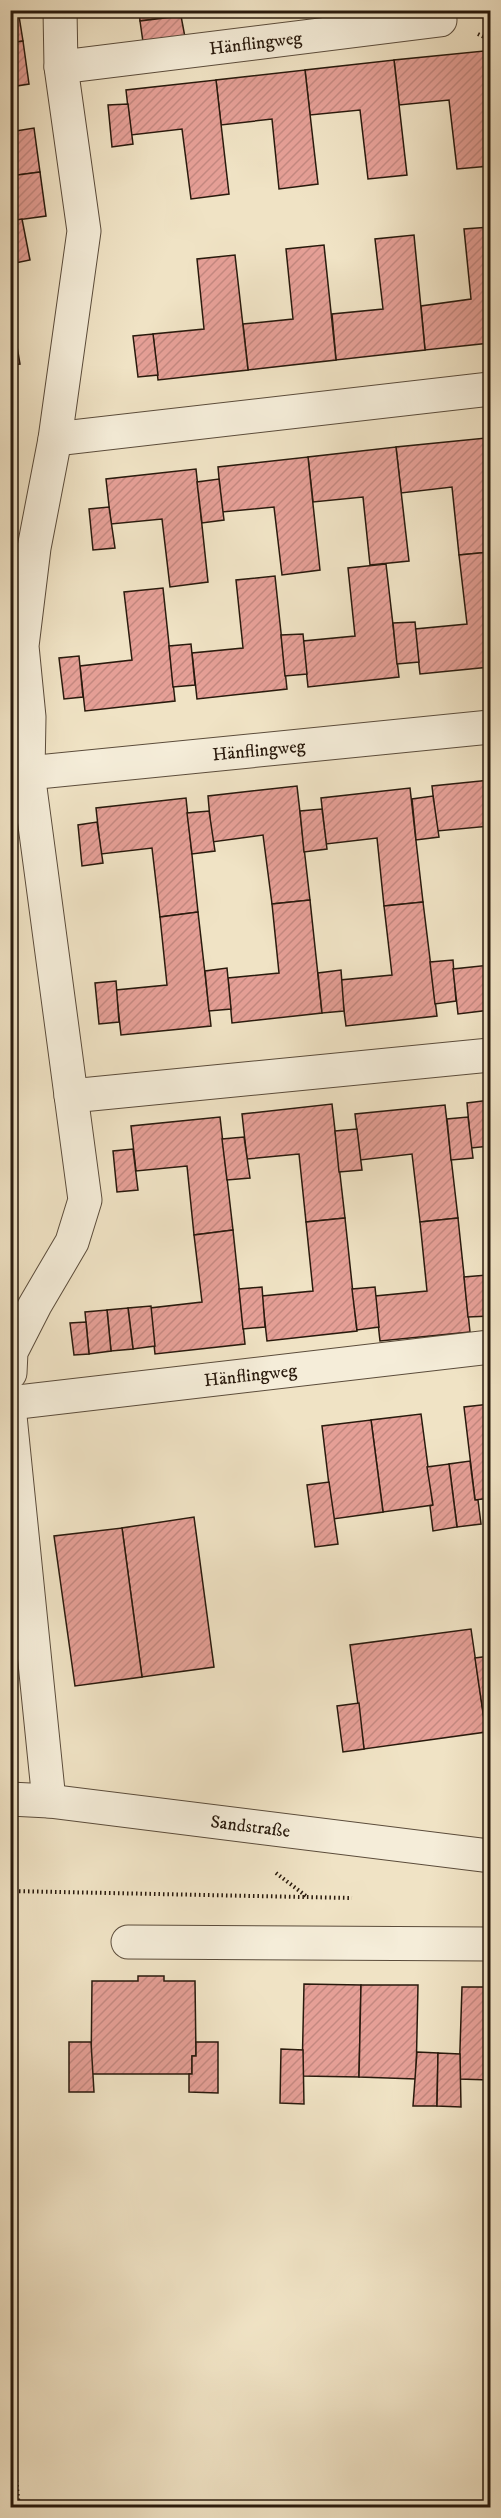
<svg xmlns="http://www.w3.org/2000/svg" width="501" height="2518" font-family="'IM FELL DW Pica',serif">
<style>
.building{fill:url(#building-hatch);stroke:#291a0d;stroke-width:1.5}
.lines{fill:none;stroke-linecap:round;stroke-linejoin:round}
.minor-casing{stroke:#5b4c3b;stroke-width:35}
.tertiary-casing{stroke:#5b4c3b;stroke-width:35}
.path{stroke:#291a0d;stroke-width:4;stroke-dasharray:1.5 3;stroke-linecap:butt}
.minor{stroke:#f5edd9;stroke-width:33}
.tertiary{stroke:#f5edd9;stroke-width:33}
.labels{text-anchor:middle;stroke-width:5;stroke-linejoin:round;paint-order:stroke}
.street-label{font-size:18px;fill:#291a0d;stroke:#f5edd9}
</style>
<defs>
<pattern id="building-hatch" width="6" height="6" patternUnits="userSpaceOnUse" patternTransform="scale(1.5)"><rect width="6" height="6" fill="#e59f96"/><path d="M-1 1l2-2M0 6l6-6M5 7l2-2" fill="none" stroke="#c48880"/></pattern>
</defs>
<rect width="100%" height="100%" fill="#f0e3c5"/>
<filter id="stains"><feTurbulence type="fractalNoise" baseFrequency=".00333" numOctaves="4"/><feColorMatrix values="0 0 0 0 .2 0 0 0 0 .09 0 0 0 0 .02 0 0 0 .5 -.17"/></filter>
<radialGradient id="worn" r=".72"><stop offset=".6" stop-color="#630" stop-opacity="0"/><stop offset="1" stop-color="#630" stop-opacity=".3"/></radialGradient>
<!-- building -->
<g class="building">
<polygon points="10,10 18,10 23,41 10,43"/>
<polygon points="139,10 181,10 181,16 140,21"/>
<polygon points="181,16 185,37 143,42 140,21"/>
<polygon points="23,41 29,84 10,87 10,43"/>
<polygon points="484,51 490,114 490,166 457,169 449,100 399,105 394,60"/>
<polygon points="394,60 407,175 368,179 360,110 310,115 305,70"/>
<polygon points="305,70 318,184 279,189 272,119 221,125 216,80"/>
<polygon points="216,80 229,194 191,199 182,129 131,135 126,90"/>
<polygon points="128,104 133,144 112,147 108,105"/>
<polygon points="34,128 40,172 10,176 10,132"/>
<polygon points="40,172 46,216 10,221 10,176"/>
<polygon points="22,219 30,260 10,264 10,221"/>
<polygon points="490,227 490,343 425,350 421,306 471,299 464,229"/>
<polygon points="414,235 425,350 336,360 332,314 383,309 375,239"/>
<polygon points="324,245 336,360 248,370 243,324 293,319 286,249"/>
<polygon points="235,255 248,370 158,380 153,334 204,329 197,259"/>
<polygon points="13,323 20,364 10,365 10,324"/>
<polygon points="153,334 158,375 138,377 133,336"/>
<polygon points="486,438 490,479 490,552 459,555 452,487 401,493 396,447"/>
<polygon points="396,447 409,561 370,565 363,497 313,502 308,457"/>
<polygon points="308,457 320,570 282,575 274,507 222,512 218,467"/>
<polygon points="196,469 208,582 170,587 162,519 111,524 106,479"/>
<polygon points="219,479 224,520 202,523 197,482"/>
<polygon points="109,507 115,548 93,550 89,509"/>
<polygon points="490,552 490,667 420,674 415,629 467,624 459,555"/>
<polygon points="386,564 399,677 308,687 303,641 355,636 348,568"/>
<polygon points="275,576 287,689 197,699 192,653 243,648 236,580"/>
<polygon points="163,588 175,701 85,711 80,666 132,660 124,592"/>
<polygon points="415,622 419,662 397,664 393,623"/>
<polygon points="303,634 307,674 285,676 281,635"/>
<polygon points="191,644 195,685 173,687 169,646"/>
<polygon points="79,656 83,697 64,699 59,658"/>
<polygon points="490,780 490,831 490,826 437,831 432,786"/>
<polygon points="297,786 310,900 272,904 263,835 212,842 208,796"/>
<polygon points="410,788 423,902 384,906 377,838 326,844 321,798"/>
<polygon points="433,796 439,837 416,840 412,799"/>
<polygon points="186,798 198,912 160,917 152,848 101,854 96,808"/>
<polygon points="322,809 327,849 304,852 300,811"/>
<polygon points="209,811 215,851 192,854 187,813"/>
<polygon points="97,822 103,863 82,866 78,825"/>
<polygon points="310,900 322,1013 232,1023 228,978 279,973 272,904"/>
<polygon points="423,902 437,1016 346,1026 340,980 392,975 384,906"/>
<polygon points="198,912 211,1026 121,1035 116,990 167,985 160,917"/>
<polygon points="453,960 456,1001 435,1004 430,962"/>
<polygon points="490,965 490,1010 458,1014 453,969"/>
<polygon points="227,968 231,1009 209,1011 205,971"/>
<polygon points="341,970 344,1011 322,1013 318,973"/>
<polygon points="116,981 119,1022 99,1024 95,983"/>
<polygon points="490,1100 490,1146 471,1148 467,1103"/>
<polygon points="332,1104 345,1218 306,1222 299,1154 247,1159 242,1114"/>
<polygon points="445,1105 458,1218 420,1222 412,1154 360,1160 355,1114"/>
<polygon points="220,1117 233,1230 194,1235 187,1166 136,1171 131,1126"/>
<polygon points="468,1117 473,1158 451,1160 447,1119"/>
<polygon points="357,1129 362,1170 339,1172 335,1131"/>
<polygon points="244,1137 250,1178 227,1180 222,1139"/>
<polygon points="133,1149 138,1190 117,1192 113,1151"/>
<polygon points="345,1218 357,1331 267,1341 262,1296 313,1291 306,1222"/>
<polygon points="458,1218 470,1332 380,1341 375,1296 427,1291 420,1222"/>
<polygon points="233,1230 245,1344 155,1354 150,1308 202,1302 194,1235"/>
<polygon points="487,1275 490,1316 468,1317 464,1277"/>
<polygon points="262,1287 265,1327 243,1329 239,1289"/>
<polygon points="375,1287 379,1327 357,1330 352,1289"/>
<polygon points="151,1306 155,1346 133,1349 128,1308"/>
<polygon points="128,1308 133,1349 111,1351 107,1310"/>
<polygon points="107,1310 111,1351 89,1354 85,1312"/>
<polygon points="86,1322 89,1354 74,1355 70,1323"/>
<polygon points="490,1404 490,1498 475,1500 464,1407"/>
<polygon points="421,1414 433,1505 383,1512 371,1420"/>
<polygon points="371,1420 383,1512 333,1519 322,1426"/>
<polygon points="470,1461 475,1500 478,1500 481,1524 457,1527 449,1464"/>
<polygon points="449,1464 457,1527 433,1531 430,1506 433,1505 427,1467"/>
<polygon points="329,1482 338,1544 315,1547 307,1485"/>
<polygon points="194,1517 214,1667 142,1677 122,1528"/>
<polygon points="122,1528 142,1677 75,1686 54,1536"/>
<polygon points="471,1629 486,1732 364,1749 350,1645"/>
<polygon points="490,1656 490,1761 475,1658"/>
<polygon points="359,1703 364,1749 343,1752 337,1706"/>
<polygon points="138,1976 164,1976 164,1981 195,1981 196,2056 192,2056 192,2074 91,2074 92,1981 138,1981"/>
<polygon points="304,1984 361,1985 359,2077 302,2076"/>
<polygon points="361,1985 418,1985 416,2079 359,2077"/>
<polygon points="462,1987 490,1987 490,2080 459,2079"/>
<polygon points="69,2042 91,2042 94,2092 69,2092"/>
<polygon points="196,2042 218,2042 218,2093 189,2092 189,2074 192,2074 192,2056 196,2056"/>
<polygon points="281,2049 303,2050 304,2104 280,2103"/>
<polygon points="417,2052 438,2053 437,2106 413,2106"/>
<polygon points="438,2053 460,2054 461,2107 437,2106"/>
</g>
<g class="lines">
<!-- minor casing -->
<g class="minor-casing">
<g id="minor">
<path id="s1" d="M 61,67 L 440,20 L 439,10"/>
<polyline points="55,439 490,389"/>
<path id="s2" d="M 28,773 L 490,727"/>
<polyline points="71,1096 490,1055"/>
<polyline points="10,1373 11,1352 35,1305 72,1242 85,1200 28,773 29,717 22,646 34,548 55,439 84,231 61,67 60,10"/>
<path id="s3" d="M 10,1403 L 490,1347"/>
<polyline points="10,1416 49,1801"/>
<polyline points="128,1942 490,1944"/>
</g>
</g>
<!-- tertiary casing -->
<g class="tertiary-casing">
<g id="tertiary">
<path id="s4" d="M 10,1799 L 49,1801 L 490,1856"/>
</g>
</g>
<!-- path -->
<g class="path">
<polyline points="478,34 490,40"/>
<polyline points="276,1873 306,1896"/>
<polyline points="10,1891 352,1898"/>
<polyline points="10,2418 19,2508"/>
</g>
<!-- minor -->
<use href="#minor" class="minor"/>
<!-- tertiary -->
<use href="#tertiary" class="tertiary"/>
</g>
<g class="labels">
<!-- street labels -->
<g class="street-label">
<text dy="6" stroke="none"><textPath href="#s1" startOffset="196">Hänflingweg</textPath></text>
<text dy="6" stroke="none"><textPath href="#s2" startOffset="232">Hänflingweg</textPath></text>
<text dy="6" stroke="none"><textPath href="#s3" startOffset="242">Hänflingweg</textPath></text>
<text dy="6" stroke="none"><textPath href="#s4" startOffset="242">Sandstraße</textPath></text>
</g>
</g>
<!-- margin -->
<rect width="501" height="2518" fill="none" stroke="#f0e3c5" stroke-width="36"/>
<rect x="12" y="12" width="477" height="2494" fill="none" stroke="#291a0d" stroke-width="3"/>
<rect x="18" y="18" width="465" height="2482" fill="none" stroke="#291a0d" stroke-width="1.5"/>
<rect width="100%" height="100%" filter="url(#stains)"/>
<rect width="100%" height="100%" fill="url(#worn)"/>
</svg>
